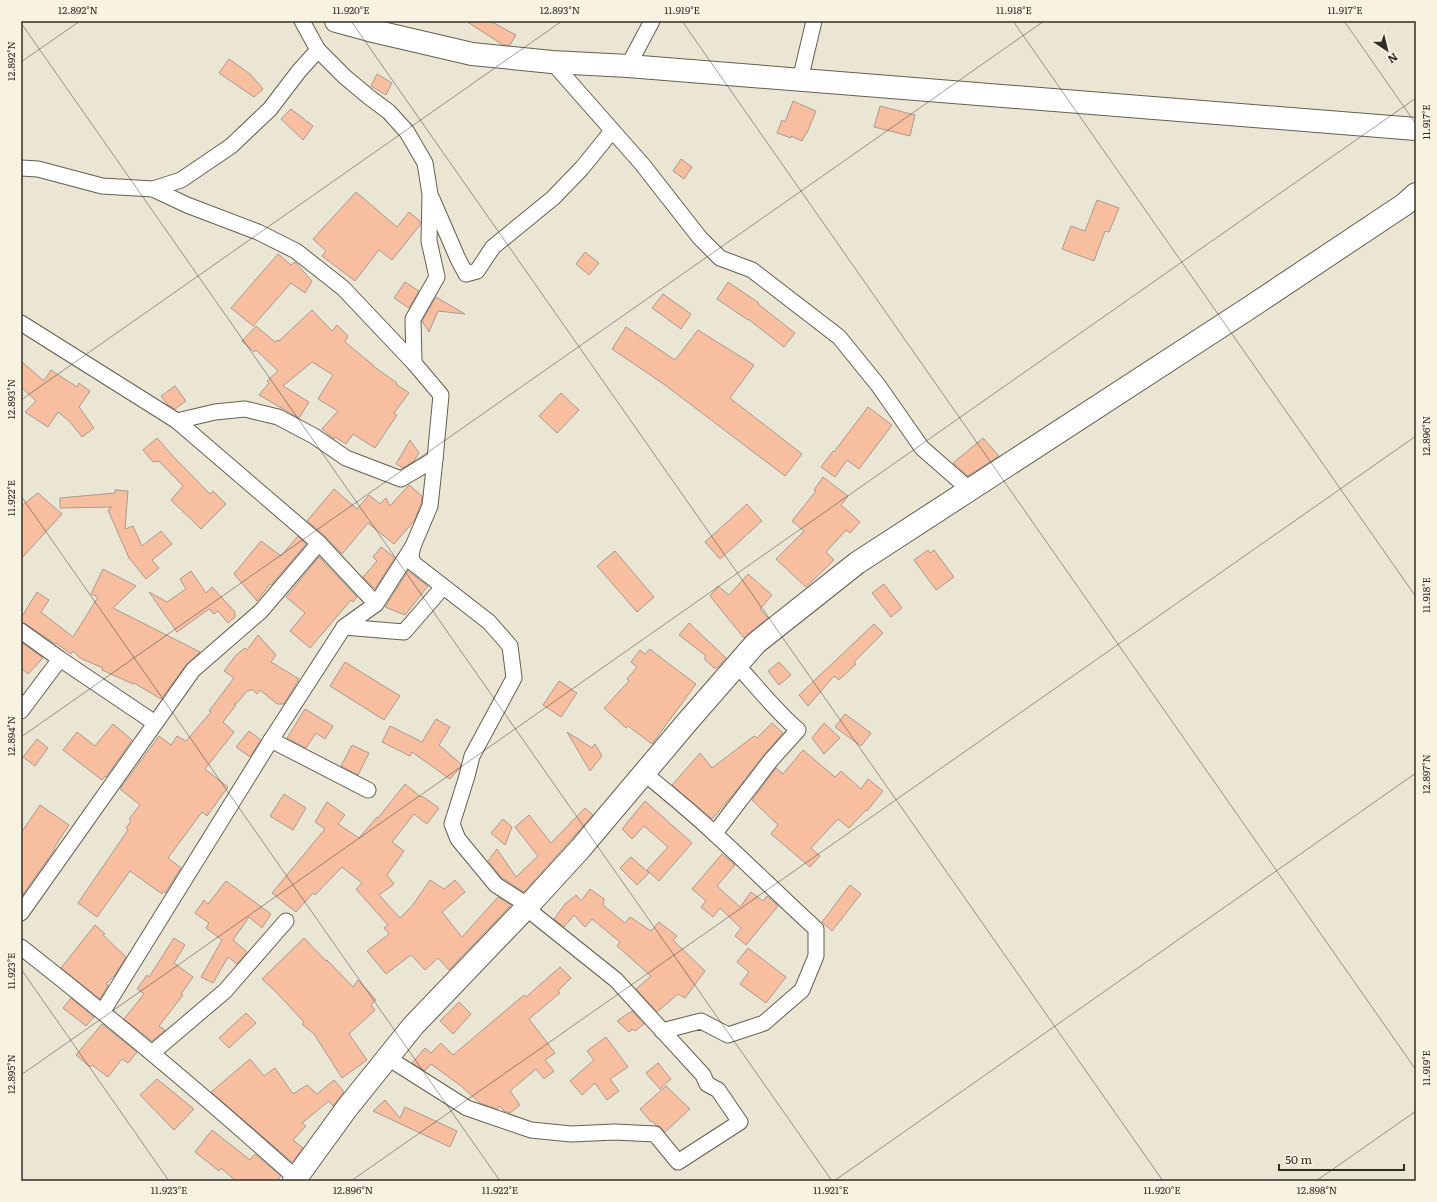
<svg xmlns="http://www.w3.org/2000/svg" width="1437" height="1202" font-family="Literata,serif">
<style>
.building{fill:#f7bea0;stroke:#ac9a91}
.lines{fill:none;stroke-linecap:round;stroke-linejoin:round}
.street-casing{stroke:#645f50;stroke-width:17}
.secondary-casing{stroke:#645f50;stroke-width:24}
.street{stroke:#fff;stroke-width:15}
.secondary{stroke:#fff;stroke-width:22}
.ticks{fill:none;stroke:#312e28;stroke-width:1;stroke-opacity:0.45}
.neatline{fill:none;stroke:#312e28;stroke-width:1.5}
.ticks-label{font-size:10px;text-anchor:middle;fill:#312e28}
</style>
<rect width="100%" height="100%" fill="#ebe5d3"/>
<!-- building -->
<g class="building">
<polygon points="466,21 490,21 516,35 510,45 503,45"/>
<polygon points="229,59 250,74 263,89 254,97 219,73"/>
<polygon points="377,74 392,83 386,95 371,86"/>
<polygon points="793,101 816,111 807,133 806,133 802,141 791,136 791,138 777,133 782,120 785,122"/>
<polygon points="880,106 915,115 910,136 874,127"/>
<polygon points="291,109 313,126 303,140 281,119"/>
<polygon points="681,159 692,167 684,179 673,171"/>
<polygon points="356,192 397,227 409,212 420,221 420,225 392,260 379,250 355,281 322,256 326,251 313,239"/>
<polygon points="1097,200 1119,208 1109,232 1105,231 1094,261 1062,249 1071,226 1085,231"/>
<polygon points="585,252 599,263 589,275 576,264"/>
<polygon points="278,254 291,265 295,262 312,281 305,293 291,283 253,326 231,308"/>
<polygon points="405,282 419,291 409,308 394,298"/>
<polygon points="728,282 759,303 758,304 795,333 784,347 748,319 748,320 717,299"/>
<polygon points="663,294 691,314 681,329 652,308"/>
<polygon points="436,297 465,314 438,311 429,332 422,321"/>
<polygon points="312,310 332,331 337,325 348,336 345,342 373,365 373,366 397,383 396,384 409,393 394,413 397,415 375,448 353,434 346,444 335,437 334,439 322,429 338,411 318,399 333,375 312,362 283,386 309,402 299,418 259,395 269,383 267,381 278,371 256,350 254,352 242,341 256,326 275,342 278,340 279,341"/>
<polygon points="626,327 675,360 698,330 754,365 730,398 802,454 785,476 665,385 612,349"/>
<polygon points="21,361 44,381 51,370 77,387 79,383 90,391 79,407 94,428 82,437 70,422 58,412 48,427 25,412 36,401 21,387"/>
<polygon points="175,386 186,401 175,409 168,405 161,396"/>
<polygon points="561,393 579,410 557,433 539,416"/>
<polygon points="868,407 892,425 859,469 847,460 835,477 821,467 833,451 834,452"/>
<polygon points="157,438 171,454 210,494 213,491 226,504 201,529 171,500 183,486 159,461 153,462 143,450"/>
<polygon points="983,438 999,456 968,476 953,463"/>
<polygon points="410,440 419,453 414,461 403,468 396,464"/>
<polygon points="823,477 848,496 841,505 860,522 850,533 846,530 826,552 834,560 806,587 776,559 804,531 792,521 816,491 814,490"/>
<polygon points="409,485 422,496 421,504 414,521 394,544 368,523 342,554 325,536 307,521 334,489 357,509 369,495 380,504 386,498 390,506"/>
<polygon points="115,490 128,491 125,529 133,526 142,546 161,531 172,544 152,560 159,568 146,579 129,558 108,510 112,507 60,508 60,498 115,493"/>
<polygon points="38,493 62,514 21,559 21,506"/>
<polygon points="747,504 762,521 720,559 705,542"/>
<polygon points="298,536 306,544 271,585 270,584 257,601 234,574 261,541 281,556"/>
<polygon points="381,547 394,557 394,559 375,589 363,577 377,561 373,557"/>
<polygon points="928,550 930,553 934,550 954,577 936,590 914,560"/>
<polygon points="615,551 654,597 637,612 597,566"/>
<polygon points="319,557 357,597 353,602 351,600 310,648 290,631 305,613 286,597"/>
<polygon points="103,569 136,586 113,608 200,652 186,665 161,699 134,683 133,684 102,670 103,668 80,658 73,651 71,654 56,643 55,644 26,624 21,622 21,618 37,592 49,600 41,612 73,637 98,597 91,594"/>
<polygon points="191,571 206,593 212,587 235,612 235,617 228,623 218,611 214,614 209,609 177,632 149,592 167,602 186,589 180,579"/>
<polygon points="408,571 428,586 405,615 385,607"/>
<polygon points="748,574 772,595 760,609 768,618 744,638 710,596 718,586 729,595"/>
<polygon points="884,584 902,608 891,617 872,593"/>
<polygon points="689,623 726,658 717,668 714,668 705,660 705,655 679,635"/>
<polygon points="874,624 883,633 854,662 856,664 839,680 834,676 808,706 799,695"/>
<polygon points="258,635 276,655 271,662 299,679 284,704 277,704 260,690 257,694 252,689 250,691 248,690 236,704 234,704 236,705 223,722 234,732 205,769 228,787 207,816 202,812 168,858 181,868 165,893 163,891 162,894 130,871 97,917 78,903 128,830 126,828 131,821 129,819 140,805 120,789 159,736 171,745 177,736 186,741 211,712 209,711 234,678 224,671 236,655 245,648 247,650"/>
<polygon points="21,642 43,658 28,674 21,668"/>
<polygon points="650,649 669,664 696,684 652,744 628,726 626,728 604,708 629,681 627,679 637,667 631,662 640,650 645,654"/>
<polygon points="345,662 400,696 384,720 330,686"/>
<polygon points="779,662 791,675 779,685 768,671"/>
<polygon points="559,681 577,693 561,717 543,705"/>
<polygon points="305,709 333,726 325,739 316,733 306,748 287,738"/>
<polygon points="845,714 871,733 861,746 835,727"/>
<polygon points="436,719 450,727 439,745 461,764 460,768 450,779 412,752 410,756 382,742 390,726 422,742"/>
<polygon points="772,723 783,733 764,755 732,796 712,819 672,785 700,753 712,768 754,736 757,738"/>
<polygon points="824,723 840,738 824,754 812,738"/>
<polygon points="113,724 132,740 106,777 105,776 102,780 63,750 77,732 95,746"/>
<polygon points="249,731 261,740 250,757 236,747"/>
<polygon points="567,732 592,748 595,744 602,756 590,771"/>
<polygon points="37,739 48,748 35,766 23,757"/>
<polygon points="352,745 369,753 358,775 341,766"/>
<polygon points="803,750 835,777 841,771 861,789 868,779 883,791 867,811 866,810 849,828 838,819 811,848 820,856 810,867 771,834 778,825 752,800 776,768 783,774"/>
<polygon points="405,784 421,797 422,796 439,808 427,824 414,814 392,842 404,851 387,875 394,884 379,895 400,918 412,906 430,880 444,889 455,880 465,892 442,912 462,937 498,897 511,905 449,970 438,958 425,970 411,955 386,974 367,951 389,934 384,928 388,925 356,889 362,883 342,867 315,895 313,893 296,912 272,893 325,829 315,822 327,802 345,815 338,824 359,838 377,817 378,818"/>
<polygon points="284,794 306,808 293,830 270,816"/>
<polygon points="645,801 692,843 659,881 647,870 668,847 644,826 632,839 622,829"/>
<polygon points="40,805 69,825 54,848 55,849 21,897 21,833"/>
<polygon points="585,808 593,815 524,892 502,878 488,861 497,849 516,877 538,856 515,827 529,815 551,843"/>
<polygon points="503,819 512,827 505,845 491,833"/>
<polygon points="722,854 735,865 717,886 740,907 751,892 763,901 767,896 778,906 746,945 735,936 741,928 720,908 713,917 701,907 706,901 692,889"/>
<polygon points="631,857 649,873 637,885 620,868"/>
<polygon points="226,881 271,914 262,928 249,917 233,940 247,952 237,964 228,957 213,983 201,977 222,940 206,928 209,923 195,913 204,900 208,904"/>
<polygon points="850,885 861,894 832,931 822,922"/>
<polygon points="590,889 604,899 603,905 625,923 630,917 651,931 659,922 677,936 673,940 705,971 685,998 678,994 657,1012 636,989 651,976 617,946 620,942 592,919 585,927 574,915 564,927 554,919 565,904 576,895 581,901"/>
<polygon points="95,925 105,934 103,935 126,957 115,975 106,984 108,985 100,999 61,968"/>
<polygon points="174,938 185,945 174,963 193,977 181,994 183,995 159,1026 165,1030 152,1041 124,1019 144,994 137,989 147,975 149,977"/>
<polygon points="304,938 326,961 327,960 353,987 358,980 376,1000 371,1005 375,1010 349,1034 367,1060 342,1078 314,1034 302,1024 304,1022 274,990 262,979"/>
<polygon points="748,948 786,977 766,1003 740,984 749,972 737,962"/>
<polygon points="560,967 571,978 558,991 560,993 529,1019 555,1053 545,1060 554,1071 544,1079 536,1069 510,1091 520,1105 510,1113 504,1111 500,1106 497,1109 480,1103 461,1086 431,1064 425,1071 412,1063 425,1048 431,1053 441,1043 453,1055 524,995 526,997"/>
<polygon points="71,998 94,1017 86,1026 63,1008"/>
<polygon points="459,1002 471,1014 453,1034 440,1021"/>
<polygon points="632,1011 644,1024 635,1031 633,1029 629,1032 617,1021"/>
<polygon points="246,1013 256,1023 229,1048 219,1038"/>
<polygon points="102,1024 137,1052 128,1063 122,1059 108,1077 92,1065 90,1067 76,1055"/>
<polygon points="606,1037 628,1067 610,1079 619,1091 607,1100 595,1083 582,1095 570,1081 594,1060 587,1051"/>
<polygon points="250,1059 264,1076 275,1068 293,1094 307,1085 317,1094 334,1080 344,1092 333,1106 329,1101 302,1123 306,1126 293,1140 303,1148 292,1162 211,1092"/>
<polygon points="658,1063 671,1079 660,1089 646,1073"/>
<polygon points="157,1079 194,1109 174,1130 140,1095"/>
<polygon points="666,1086 690,1109 665,1132 659,1126 656,1125 652,1121 651,1122 640,1109"/>
<polygon points="385,1100 400,1118 405,1107 457,1131 450,1147 373,1111"/>
<polygon points="212,1130 250,1160 255,1154 281,1176 277,1181 236,1181 221,1168 219,1171 195,1152"/>
</g>
<g class="lines">
<!-- street casing -->
<g class="street-casing">
<g id="street">
<polyline points="302,21 318,50 345,77 369,97 389,112 407,132 425,163 430,194 429,241 437,277 413,319 414,363"/>
<polyline points="552,62 642,164 700,238 720,258 752,270 839,337 878,385 922,448 970,490"/>
<polyline points="628,66 652,21"/>
<polyline points="800,80 814,21"/>
<polyline points="21,168 38,169 102,186 153,189 187,205 258,232 296,251 343,288 414,363 441,395 435,459 430,506 413,546 376,604 344,627 271,740 103,1011"/>
<polyline points="153,189 181,180 231,146 270,109 299,71 318,50"/>
<polyline points="432,199 458,259 466,274 477,271 493,247 553,198 582,168 612,131"/>
<polyline points="21,323 177,421 319,543 376,604"/>
<polyline points="177,421 215,412 245,409 278,417 314,436 346,458 401,479 435,459"/>
<polyline points="344,627 404,632 443,587"/>
<polyline points="21,631 60,659 155,723"/>
<polyline points="21,711 60,659"/>
<polyline points="271,740 368,790"/>
<path d="M 644,773 C 668,793 693,813 716,835 C 750,866 782,898 816,929 L 816,956 L 802,990 L 764,1023 L 728,1035 L 701,1021 L 662,1031"/>
<path d="M 715,833 L 771,760 L 798,730 C 776,711 757,687 737,665"/>
<polyline points="21,913 193,670 261,611 319,543"/>
<path d="M 21,947 C 115,1021 207,1098 296,1178"/>
<polyline points="152,1053 225,991 286,921"/>
<polyline points="388,1058 467,1108 531,1130 571,1134 615,1132 655,1134 678,1162 740,1122 718,1090 707,1084 703,1075 616,980 526,908 518,899 496,885 458,839 452,824 467,776 472,756 514,678 510,646 489,622 413,563 411,555 413,546"/>
</g>
</g>
<!-- secondary casing -->
<g class="secondary-casing">
<g id="secondary">
<polyline points="336,21 369,30 472,54 552,62 628,66 1416,129"/>
<polyline points="294,1181 347,1108 413,1026 526,908 580,849 688,721 756,643 857,563 1249,308 1405,204 1416,194"/>
</g>
</g>
<!-- street -->
<use href="#street" class="street"/>
<!-- secondary -->
<use href="#secondary" class="secondary"/>
</g>
<!-- ticks -->
<path class="ticks" d="M 351,21 L 1163,1181M 682,21 L 1416,1070M 1013,21 L 1416,597M 1344,21 L 1416,124M 21,23 L 832,1181M 21,62 L 80,21M 21,400 L 562,21M 21,496 L 500,1181M 21,737 L 1044,21M 21,969 L 169,1181M 21,1075 L 1416,98M 351,1181 L 1416,436M 834,1181 L 1416,773M 1316,1181 L 1416,1111"/>
<!-- border -->
<rect width="1437" height="1202" fill="none" stroke="#f8f2e0" stroke-width="44"/>
<!-- north arrow -->
<g transform="translate(1387 50) rotate(145)" stroke="#f8f2e0" stroke-width="3" paint-order="stroke">
<path d="M0-3L7 15L0 10L-7 15Z" fill="#312e28"/>
<text y="-6" font-size="11" font-weight="bold" text-anchor="middle" fill="#312e28">N</text>
</g>
<!-- scale -->
<path d="M1279 1164v6h125v-6" fill="none" stroke="#312e28" stroke-width="2"/>
<text x="1285" y="1164" font-size="12" fill="#312e28" stroke="#f8f2e0" stroke-width="3" paint-order="stroke">50 m</text>
<rect x="22" y="22" width="1393" height="1158" class="neatline"/>
<g class="ticks-label">
<text x="78" y="14">12.892°N</text>
<text x="351" y="14">11.920°E</text>
<text x="560" y="14">12.893°N</text>
<text x="682" y="14">11.919°E</text>
<text x="1014" y="14">11.918°E</text>
<text x="1345" y="14">11.917°E</text>
<text transform="translate(11 61) rotate(-90)" y="4">12.892°N</text>
<text transform="translate(1426 122) rotate(-90)" y="4">11.917°E</text>
<text transform="translate(11 399) rotate(-90)" y="4">12.893°N</text>
<text transform="translate(1426 436) rotate(-90)" y="4">12.896°N</text>
<text transform="translate(11 498) rotate(-90)" y="4">11.922°E</text>
<text transform="translate(1426 595) rotate(-90)" y="4">11.918°E</text>
<text transform="translate(11 736) rotate(-90)" y="4">12.894°N</text>
<text transform="translate(1426 774) rotate(-90)" y="4">12.897°N</text>
<text transform="translate(11 971) rotate(-90)" y="4">11.923°E</text>
<text transform="translate(1426 1068) rotate(-90)" y="4">11.919°E</text>
<text transform="translate(11 1074) rotate(-90)" y="4">12.895°N</text>
<text x="169" y="1194">11.923°E</text>
<text x="353" y="1194">12.896°N</text>
<text x="500" y="1194">11.922°E</text>
<text x="831" y="1194">11.921°E</text>
<text x="1162" y="1194">11.920°E</text>
<text x="1317" y="1194">12.898°N</text>
</g>
</svg>
